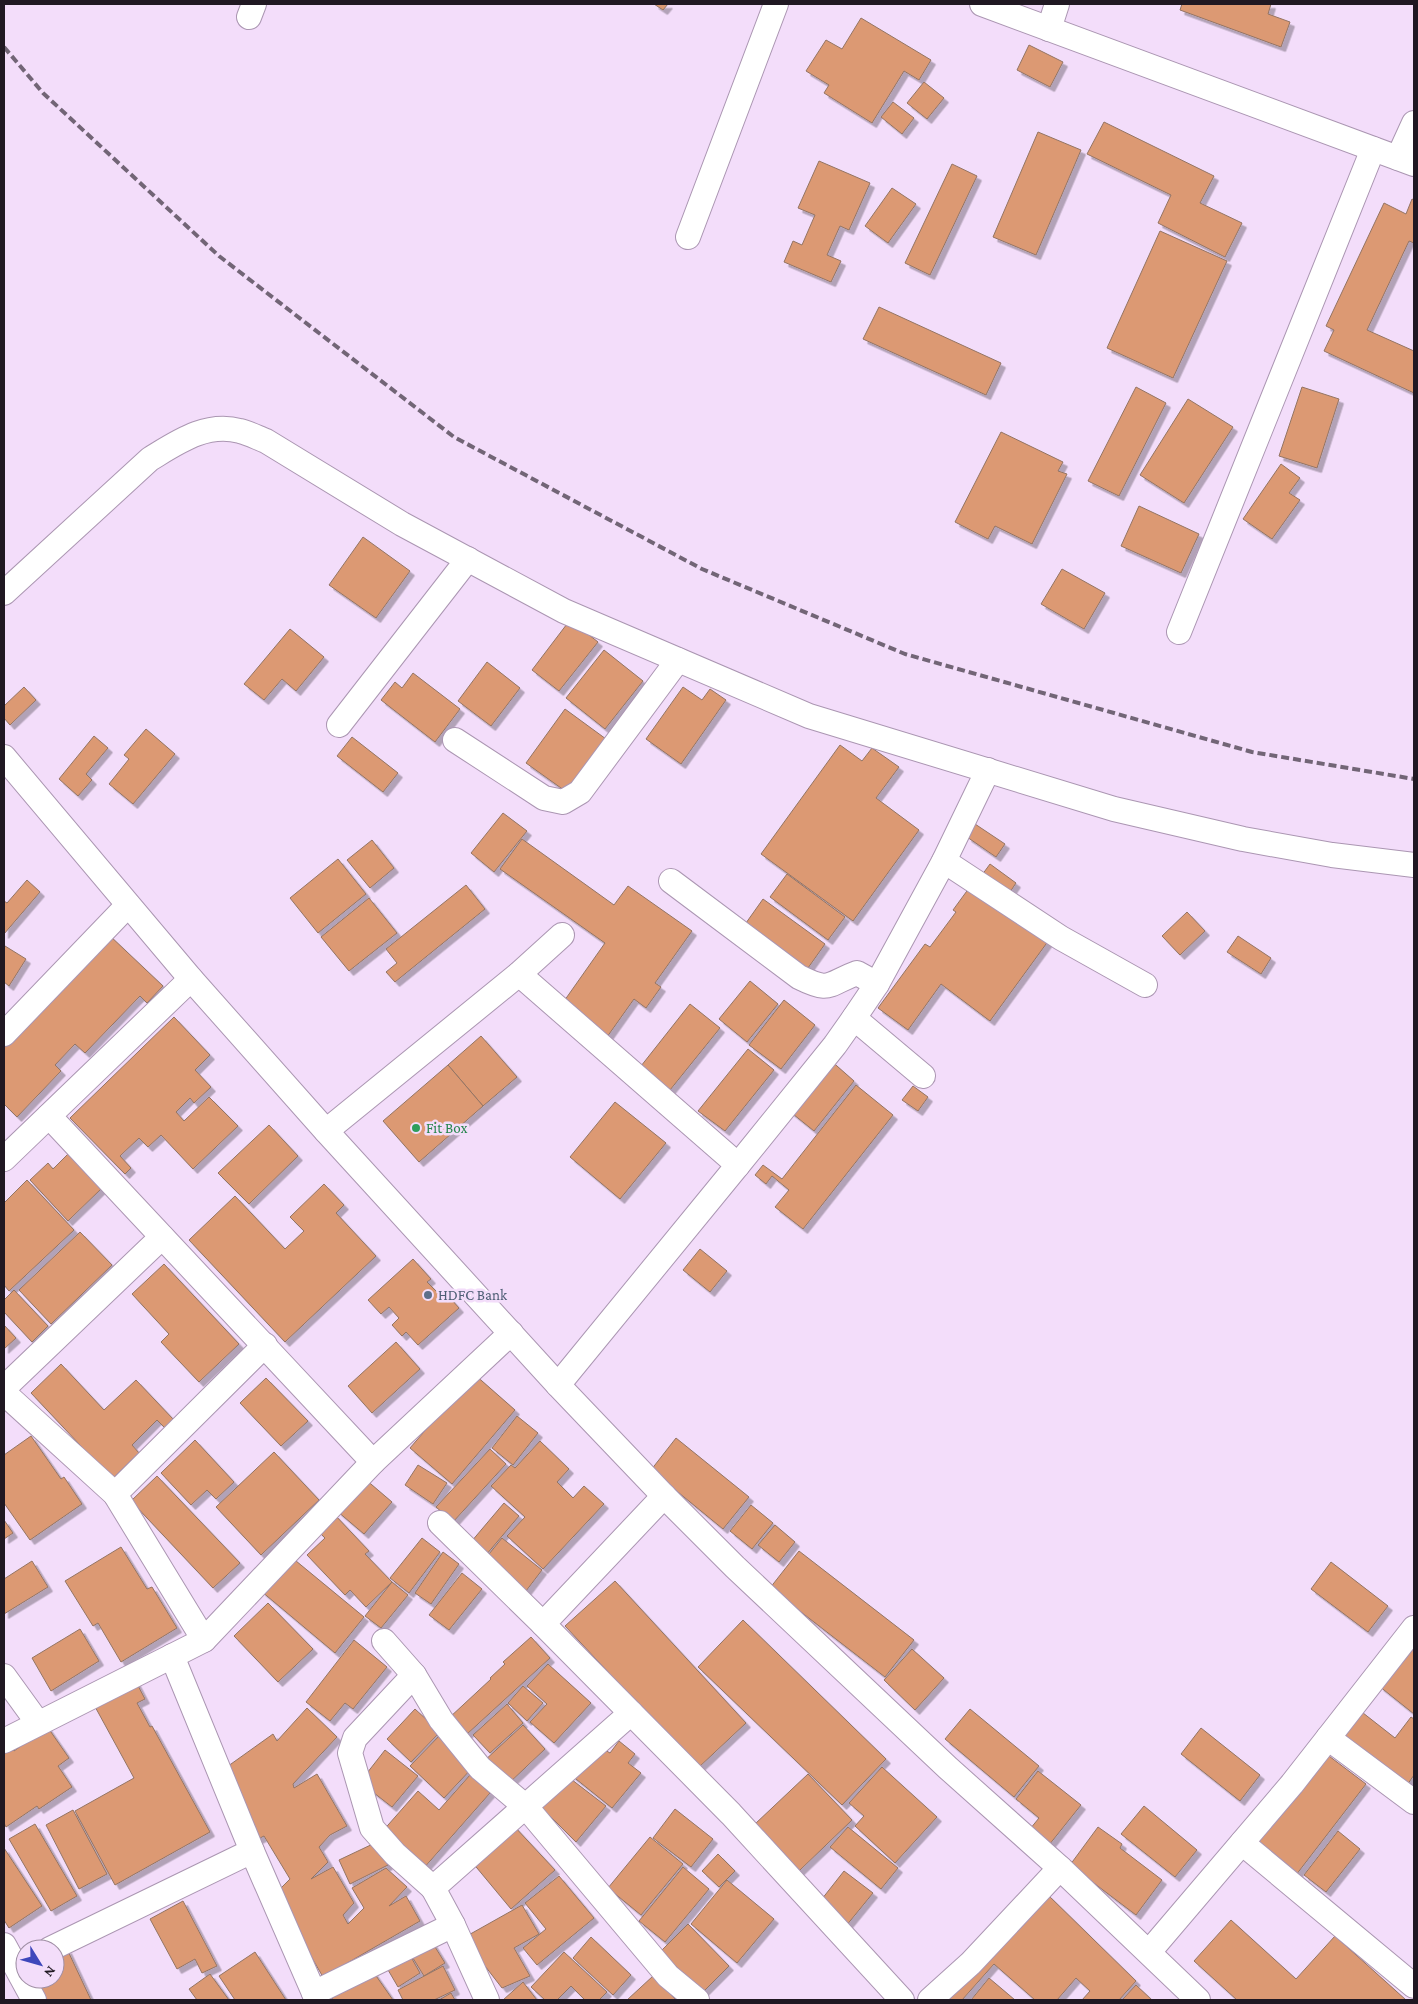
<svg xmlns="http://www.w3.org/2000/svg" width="1418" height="2004" font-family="'Crimson Pro',serif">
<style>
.building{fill:#dc9973;stroke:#937463;filter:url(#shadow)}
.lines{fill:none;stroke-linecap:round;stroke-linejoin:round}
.minor-casing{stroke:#ab96b2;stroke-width:26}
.minor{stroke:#fff;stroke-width:24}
.rail{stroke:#726576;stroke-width:4;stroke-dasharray:8 4;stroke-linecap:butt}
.leisure-dot{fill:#2e9e5b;stroke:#f3ddfa;stroke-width:2}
.service-dot{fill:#5c6f8a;stroke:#f3ddfa;stroke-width:2}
.labels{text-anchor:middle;stroke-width:5;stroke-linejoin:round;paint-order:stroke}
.leisure-label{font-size:15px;fill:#27864d;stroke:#f3ddfa;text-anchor:start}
.service-label{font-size:15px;fill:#4e5e75;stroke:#f3ddfa;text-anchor:start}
</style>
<defs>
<filter id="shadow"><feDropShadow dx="4.5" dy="4.5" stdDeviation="0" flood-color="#0004"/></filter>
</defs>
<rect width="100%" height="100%" fill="#f3ddfa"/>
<!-- building -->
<g class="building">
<polygon points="654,4 668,4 663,10"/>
<polygon points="1182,4 1271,4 1268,14 1290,22 1281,47 1180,10"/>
<polygon points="861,18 931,60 919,80 904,71 872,123 824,93 829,85 806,71 826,40 842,49"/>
<polygon points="1029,45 1063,62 1050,87 1017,70"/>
<polygon points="924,82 944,98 927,119 907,103"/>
<polygon points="893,102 914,118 902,134 881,117"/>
<polygon points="1104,122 1214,176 1200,203 1242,223 1225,257 1158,223 1171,195 1087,154"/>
<polygon points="1038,132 1081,150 1036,255 993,237"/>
<polygon points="819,161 870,183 849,230 840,226 827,255 841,261 831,282 784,262 793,241 802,245 815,215 798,208"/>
<polygon points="952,164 977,176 930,275 905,263"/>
<polygon points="892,188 916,204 888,243 865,226"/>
<polygon points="1412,199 1414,200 1414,243 1409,241 1367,330 1414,351 1414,393 1324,351 1334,330 1326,326 1384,203 1406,214"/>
<polygon points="1160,231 1227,261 1173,378 1107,348"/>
<polygon points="879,307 1001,363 986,395 863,339"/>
<polygon points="1136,387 1166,403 1119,496 1088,481"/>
<polygon points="1302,387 1339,399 1317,468 1279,456"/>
<polygon points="1188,399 1233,427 1184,503 1140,475"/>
<polygon points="1001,432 1063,462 1058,471 1067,474 1032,544 995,526 988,539 955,522"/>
<polygon points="1281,464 1300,478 1289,493 1300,500 1272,539 1243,519"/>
<polygon points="1139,506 1199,534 1181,573 1121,546"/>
<polygon points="363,537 410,571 376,618 329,585"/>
<polygon points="1062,569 1105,593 1084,629 1041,604"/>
<polygon points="570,620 598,642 559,691 532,670"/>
<polygon points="290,629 324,657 296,691 282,679 264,700 244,684"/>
<polygon points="604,650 643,681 605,729 566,698"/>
<polygon points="487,662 520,688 491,726 458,701"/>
<polygon points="413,673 460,709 435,742 381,700 395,682 402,688"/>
<polygon points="24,687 36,700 10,725 4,718 4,706"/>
<polygon points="683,687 702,700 710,689 726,700 681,764 646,739"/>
<polygon points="565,709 606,739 568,793 526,763"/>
<polygon points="146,729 175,754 133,804 109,784 129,759 124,755"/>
<polygon points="94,736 108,748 86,774 92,780 78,796 59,779"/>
<polygon points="352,737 398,773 383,792 337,756"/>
<polygon points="840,745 862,761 872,748 899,767 876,798 919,830 853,921 761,854"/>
<polygon points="503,813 527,831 494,872 471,853"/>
<polygon points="975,824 1005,844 996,857 967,837"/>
<polygon points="522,839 614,905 628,886 692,931 655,983 661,987 646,1008 634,999 607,1037 562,1004 605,943 500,869"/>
<polygon points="372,840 394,868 370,888 347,860"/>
<polygon points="338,859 366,894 318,933 290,898"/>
<polygon points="990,864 1016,883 1006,898 979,879"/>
<polygon points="787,874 845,917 828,940 770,897"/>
<polygon points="27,880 40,892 4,934 4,901 7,903"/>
<polygon points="972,884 1049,940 990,1021 941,984 908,1030 878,1008 925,944 930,947 956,912 953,910"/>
<polygon points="466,885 485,909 395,982 386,972 397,963 386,949"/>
<polygon points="369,898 397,933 349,971 321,937"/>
<polygon points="763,899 825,944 803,975 741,930"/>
<polygon points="1187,912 1205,931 1180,955 1162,936"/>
<polygon points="108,934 163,986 147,1003 140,996 85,1053 75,1044 55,1065 61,1071 17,1117 4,1104 4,1042"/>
<polygon points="1238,936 1271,958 1261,974 1227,952"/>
<polygon points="5,946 26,959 9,986 4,982 4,948"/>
<polygon points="750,981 778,1004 747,1042 719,1019"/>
<polygon points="784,1000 815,1025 781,1069 749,1045"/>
<polygon points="690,1004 720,1028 670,1090 641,1066"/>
<polygon points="174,1017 210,1055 195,1070 211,1087 194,1103 190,1098 176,1112 184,1121 209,1097 238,1126 193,1169 161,1135 148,1147 139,1138 120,1156 131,1168 125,1174 70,1118"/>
<polygon points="481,1036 517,1077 483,1106 448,1065"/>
<polygon points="748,1049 774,1070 725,1131 698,1111"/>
<polygon points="829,1059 854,1081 814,1131 788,1110"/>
<polygon points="448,1065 483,1106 419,1162 383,1121"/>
<polygon points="856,1085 893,1115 803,1229 775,1207 789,1190 772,1176 766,1184 755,1175 763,1165 782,1179"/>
<polygon points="913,1086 928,1097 918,1111 902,1100"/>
<polygon points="615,1102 666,1143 620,1199 570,1157"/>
<polygon points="269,1125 298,1156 249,1204 218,1173"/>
<polygon points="69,1153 102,1188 68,1221 30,1180 48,1163 53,1169"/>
<polygon points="27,1180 74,1230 9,1291 4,1285 4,1203"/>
<polygon points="324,1184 344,1205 336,1213 376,1256 285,1342 189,1240 235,1196 285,1249 304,1231 290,1217"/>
<polygon points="80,1232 112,1265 51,1324 19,1290"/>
<polygon points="700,1249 727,1271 710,1292 683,1270"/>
<polygon points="413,1259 431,1279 427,1282 439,1294 443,1290 459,1308 418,1345 406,1332 402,1336 392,1325 399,1318 389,1307 381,1314 368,1300"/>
<polygon points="164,1264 239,1344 199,1382 161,1342 169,1334 132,1294"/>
<polygon points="14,1290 48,1326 32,1342 4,1312 4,1300"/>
<polygon points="4,1325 16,1338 4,1349"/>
<polygon points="396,1342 420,1369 372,1413 348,1386"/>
<polygon points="61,1364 104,1410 136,1380 173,1419 165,1428 157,1420 132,1445 139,1453 112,1479 31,1393"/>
<polygon points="474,1374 515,1410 452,1484 410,1448"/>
<polygon points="266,1378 308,1421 281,1446 240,1403"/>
<polygon points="517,1416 538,1433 513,1465 492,1448"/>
<polygon points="31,1436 61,1479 64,1477 82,1504 30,1540 4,1503 4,1455"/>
<polygon points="676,1438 749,1497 723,1529 651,1470"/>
<polygon points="195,1440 234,1482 216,1499 207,1490 191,1505 161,1473"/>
<polygon points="540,1441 569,1469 557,1482 573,1498 584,1486 604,1504 543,1569 507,1536 525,1517 491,1486 511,1465 515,1468"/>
<polygon points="490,1449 506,1464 453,1522 436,1507"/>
<polygon points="274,1452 319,1500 261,1555 216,1507"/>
<polygon points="418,1465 447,1483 433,1504 405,1485"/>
<polygon points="157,1476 240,1563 213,1588 131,1501"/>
<polygon points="365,1479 392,1502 364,1534 337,1511"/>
<polygon points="504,1503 519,1516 486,1555 471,1542"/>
<polygon points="751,1505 773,1523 752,1549 730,1531"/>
<polygon points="334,1514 369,1551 365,1554 392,1582 366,1607 350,1590 345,1595 307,1555 325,1538 317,1530"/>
<polygon points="4,1520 13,1533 4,1539"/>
<polygon points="775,1525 795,1542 779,1562 758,1545"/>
<polygon points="422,1538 440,1552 409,1593 390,1578"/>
<polygon points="502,1538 542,1570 526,1591 485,1559"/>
<polygon points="121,1547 147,1589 152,1587 177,1628 121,1662 98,1623 93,1626 65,1581"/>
<polygon points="799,1551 914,1640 885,1677 770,1588"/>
<polygon points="443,1552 459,1564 431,1604 415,1593"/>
<polygon points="290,1556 364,1617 335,1653 261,1591"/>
<polygon points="32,1561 48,1587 4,1614 4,1579"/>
<polygon points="1331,1562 1388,1606 1368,1632 1311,1589"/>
<polygon points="462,1573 482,1589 449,1630 429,1615"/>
<polygon points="615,1581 746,1723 698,1768 565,1626"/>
<polygon points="392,1582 408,1595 381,1628 365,1616"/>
<polygon points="268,1603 313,1649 278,1682 234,1636"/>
<polygon points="743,1620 886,1759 842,1805 698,1667"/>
<polygon points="80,1629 99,1661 51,1691 32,1658"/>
<polygon points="531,1637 550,1658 466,1735 449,1718 491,1679 490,1678 505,1664 503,1662"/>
<polygon points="354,1640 387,1667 353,1709 345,1703 330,1721 306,1702"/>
<polygon points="1414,1641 1414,1714 1379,1686"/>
<polygon points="912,1649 944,1678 915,1710 884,1680"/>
<polygon points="548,1664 591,1703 554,1743 530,1722 547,1704 527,1686"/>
<polygon points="135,1680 145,1699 137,1703 150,1727 152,1726 210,1832 115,1885 75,1811 134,1778 93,1703"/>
<polygon points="523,1686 543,1703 527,1721 508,1703"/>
<polygon points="507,1704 523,1723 490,1753 473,1735"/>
<polygon points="307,1708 337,1737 293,1784 294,1788 317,1774 347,1826 330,1835 319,1847 328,1862 311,1879 333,1867 354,1903 343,1915 348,1924 364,1908 352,1888 386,1868 407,1887 389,1906 406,1896 420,1921 323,1977 275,1894 290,1879 264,1836 258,1839 224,1769 273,1734 277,1741"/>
<polygon points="415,1709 440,1732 411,1762 387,1739"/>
<polygon points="970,1709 1039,1766 1014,1797 945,1739"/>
<polygon points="1358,1709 1395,1738 1411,1717 1414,1719 1414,1775 1405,1788 1338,1735"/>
<polygon points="44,1722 69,1758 58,1766 72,1787 39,1809 37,1806 6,1827 4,1823 4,1745 8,1742 14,1751 36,1735"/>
<polygon points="523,1725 545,1749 506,1786 483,1762"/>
<polygon points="1201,1728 1260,1775 1240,1801 1181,1754"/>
<polygon points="441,1734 474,1766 444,1798 410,1766"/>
<polygon points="619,1741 635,1754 628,1763 641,1773 612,1808 571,1775 600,1747 610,1753"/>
<polygon points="385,1750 418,1776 392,1807 360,1782"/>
<polygon points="1325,1753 1366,1784 1296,1875 1256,1845"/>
<polygon points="882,1767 937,1817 895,1863 855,1826 864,1816 849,1803"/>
<polygon points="1038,1771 1081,1805 1049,1845 1030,1829 1039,1818 1016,1799"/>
<polygon points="808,1774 852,1820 799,1871 755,1824"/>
<polygon points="470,1775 490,1793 423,1869 381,1833 418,1791 439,1810"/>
<polygon points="567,1776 606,1806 576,1842 536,1802"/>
<polygon points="1144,1806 1197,1850 1175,1877 1121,1834"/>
<polygon points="675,1809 713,1839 691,1867 653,1838"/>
<polygon points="73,1810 107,1874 79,1889 46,1825"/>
<polygon points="35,1824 77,1896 51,1911 9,1839"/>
<polygon points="513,1825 555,1870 511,1909 472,1862"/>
<polygon points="848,1827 898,1868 881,1889 830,1847"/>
<polygon points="1098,1827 1122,1844 1120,1848 1162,1880 1136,1915 1070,1865"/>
<polygon points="1338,1831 1360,1849 1326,1892 1304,1875"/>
<polygon points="650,1837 683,1864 641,1915 608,1888"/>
<polygon points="377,1842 388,1865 350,1884 339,1860"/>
<polygon points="4,1848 42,1906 9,1928 4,1920"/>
<polygon points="718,1854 735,1871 719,1887 702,1871"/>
<polygon points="683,1867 709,1889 665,1942 639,1921"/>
<polygon points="844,1871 873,1893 846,1926 818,1904"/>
<polygon points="559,1876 594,1918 537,1965 523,1948 546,1929 525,1903"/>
<polygon points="727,1880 774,1919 737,1963 691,1924"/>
<polygon points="1047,1894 1136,1981 1119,2000 1082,2000 1090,1991 1076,1978 1057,2000 1035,2000 994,1964 962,2000 938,2000"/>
<polygon points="183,1901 217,1966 202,1973 195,1959 177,1969 150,1919"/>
<polygon points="522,1905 539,1934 514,1948 530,1976 502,1988 485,1966 480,1963 465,1937"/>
<polygon points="1231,1920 1296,1979 1335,1936 1406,2000 1237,2000 1194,1961"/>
<polygon points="688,1924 729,1966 702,1993 661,1951"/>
<polygon points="591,1937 631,1975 613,1995 573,1958"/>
<polygon points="432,1942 445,1963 424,1976 411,1955"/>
<polygon points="67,1949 91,2000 38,2000 28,1979 55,1979 55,1955"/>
<polygon points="407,1950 420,1973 398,1987 384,1963"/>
<polygon points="255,1952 286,2000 235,2000 219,1976"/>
<polygon points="564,1952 607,1992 599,2000 585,2000 571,1986 557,2000 545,2000 531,1987"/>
<polygon points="443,1966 455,1990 434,2000 403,2000 398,1990"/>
<polygon points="372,1970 393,2000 333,2000 330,1993"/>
<polygon points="210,1974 229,2000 197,2000 189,1989"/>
<polygon points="653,1976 676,2000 627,2000"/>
<polygon points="989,1978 1015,2000 971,2000"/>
<polygon points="523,1982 537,2000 503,2000"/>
<polygon points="1136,1985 1152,2000 1122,2000"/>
<polygon points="451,1993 455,2000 439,2000"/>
</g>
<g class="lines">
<!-- minor casing -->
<g class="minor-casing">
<g id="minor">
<polyline points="982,4 1414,164"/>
<polyline points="249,17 254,4"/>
<polyline points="1049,29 1057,4"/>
<polyline points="1398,158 1414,123"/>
<polyline points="688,237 776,4"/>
<path d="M 4,593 L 150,459 C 178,442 206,422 240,431 C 249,433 258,438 266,441 L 402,524 L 564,611 L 809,716 L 1114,809 L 1243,839 L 1332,855 L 1414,865"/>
<polyline points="1179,632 1373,149"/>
<polyline points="339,725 468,559"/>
<polyline points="455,740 544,798 563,802 580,792 678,660"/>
<polyline points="4,757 191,979 326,1131 558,1385 664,1496 735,1567 948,1768 1060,1868 1198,2000"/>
<polyline points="944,861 1061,938 1145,985"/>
<path d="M 671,881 L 799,977 C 831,993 827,984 857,973 L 877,984"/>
<polyline points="562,935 519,974 738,1165"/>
<polyline points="854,1018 923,1076"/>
<polyline points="4,1034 128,905"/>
<polyline points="49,1116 373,1462"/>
<polyline points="326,1131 519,974"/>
<polyline points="4,1159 191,979"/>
<polyline points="558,1385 738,1165 835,1045 854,1018 877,984 944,861 988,770"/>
<polyline points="4,1388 162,1237"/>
<polyline points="4,1393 115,1494 204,1640"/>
<polyline points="115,1494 265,1345"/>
<polyline points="664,1496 543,1624 731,1814 902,2000"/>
<polyline points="440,1523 543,1624"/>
<polyline points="384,1641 414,1675 441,1720 480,1768 526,1807 668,1976 697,2000"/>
<polyline points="172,1656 252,1851 317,2000"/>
<polyline points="414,1675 355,1738 350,1753 372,1828 395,1854 433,1888"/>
<polyline points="4,1676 38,1723"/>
<polyline points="1328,1738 1414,1628"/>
<polyline points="4,1741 204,1640 373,1462 511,1333"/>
<polyline points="1242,1843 1414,1986"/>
<polyline points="4,1945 34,2000"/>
<polyline points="50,1949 252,1851"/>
<polyline points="1149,1952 1292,1784 1328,1738 1414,1802"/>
<polyline points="314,1993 453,1925"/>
<polyline points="487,2000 453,1925 433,1888 631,1713"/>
<polyline points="930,2000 971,1963 1060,1868"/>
</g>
</g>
<!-- minor -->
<use href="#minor" class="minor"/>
<!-- rail -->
<polyline class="rail" points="4,47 43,93 219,256 454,437 702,569 905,654 1252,752 1414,779"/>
</g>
<!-- markers -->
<circle class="leisure-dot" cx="416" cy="1128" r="5"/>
<circle class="service-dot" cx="428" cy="1295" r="5"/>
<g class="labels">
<!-- leisure labels -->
<g class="leisure-label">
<text x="426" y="1133">Fit Box</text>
</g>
<!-- service labels -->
<g class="service-label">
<text x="438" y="1300">HDFC Bank</text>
</g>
</g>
<!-- border -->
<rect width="1418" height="2004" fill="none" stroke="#201822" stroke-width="10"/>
<!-- north arrow -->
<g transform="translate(40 1964) rotate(127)"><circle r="24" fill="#f3ddfa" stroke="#9f8ea4"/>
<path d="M0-4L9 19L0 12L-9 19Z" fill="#3e47bb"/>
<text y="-8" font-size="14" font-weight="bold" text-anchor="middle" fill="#201822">N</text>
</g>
</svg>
